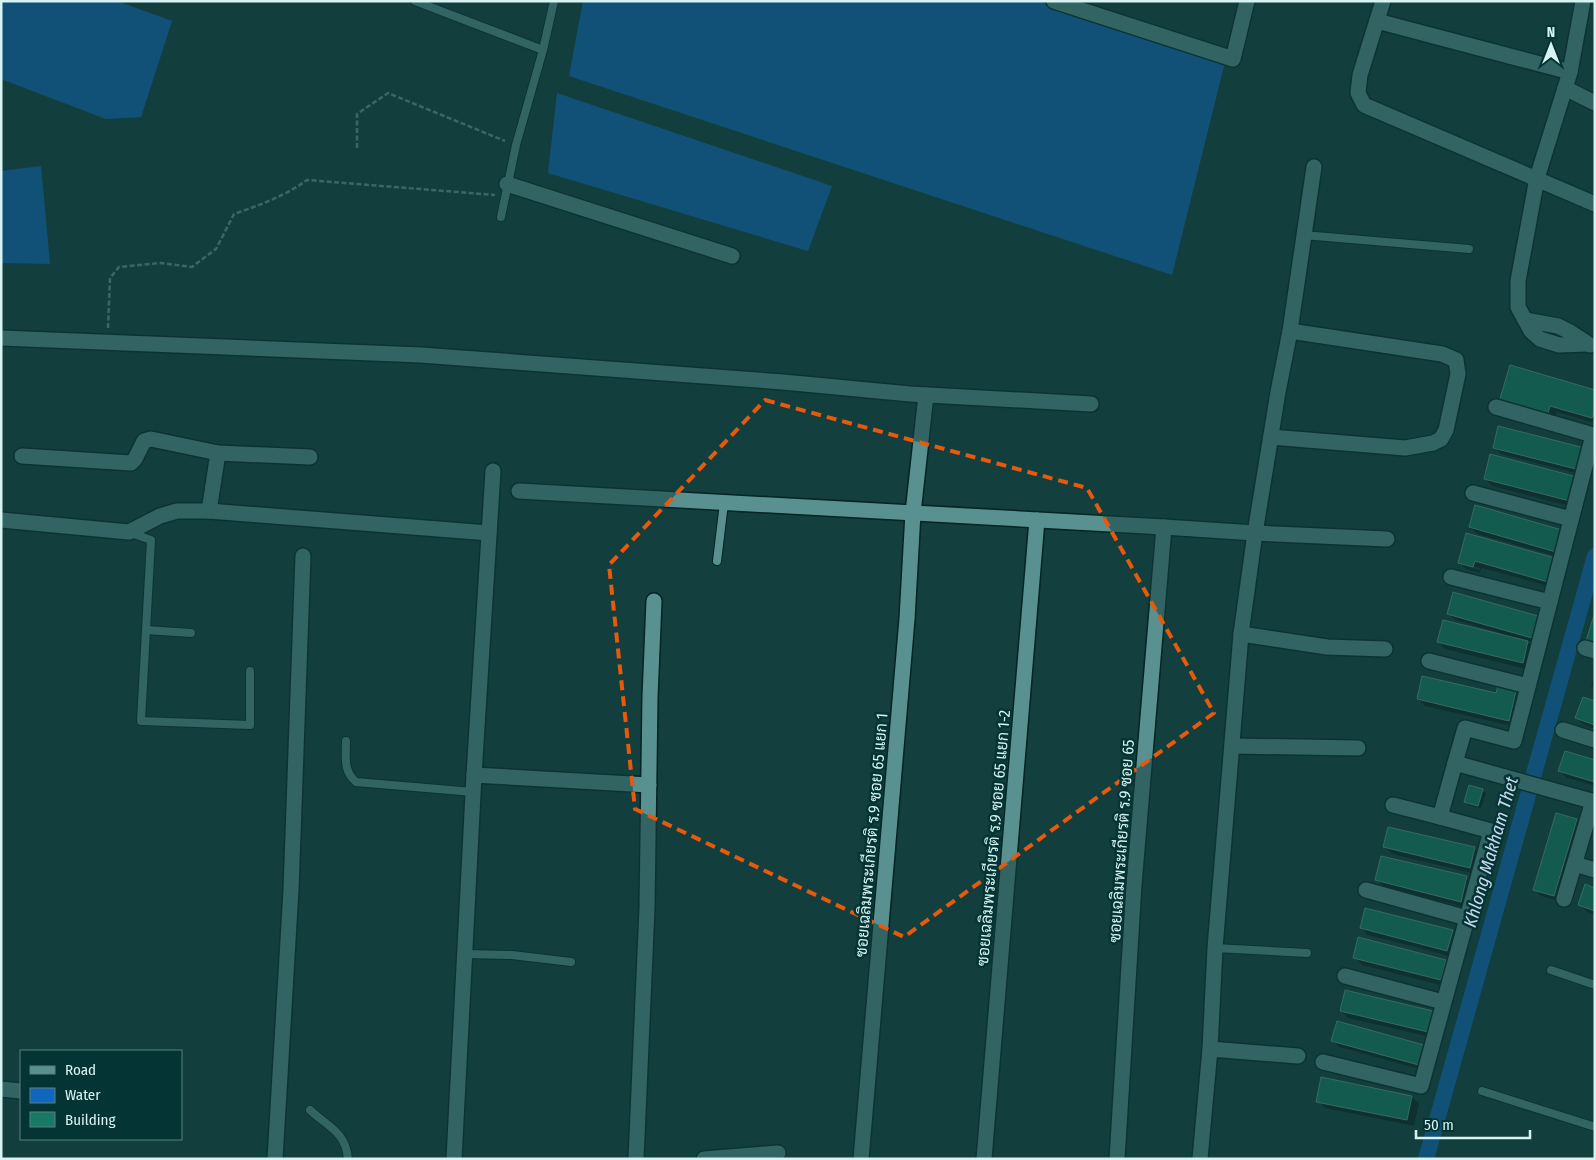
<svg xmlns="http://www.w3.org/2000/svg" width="1596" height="1160" font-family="'Fira Sans Condensed',Sarabun,sans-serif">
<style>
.water{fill:#1066bc}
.shadow{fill:#0007;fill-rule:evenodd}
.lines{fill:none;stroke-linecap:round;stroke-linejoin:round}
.canal{stroke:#1066bc;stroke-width:16}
.building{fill:#167a65;stroke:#689b8c}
.lane-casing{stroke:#052424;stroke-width:10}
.street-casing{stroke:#052424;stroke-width:18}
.path{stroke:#6f9493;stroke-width:2.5;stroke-dasharray:5 2.5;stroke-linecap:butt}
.lane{stroke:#589190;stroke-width:8}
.street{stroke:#589190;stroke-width:15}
.marked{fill:none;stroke:#e8590c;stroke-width:4;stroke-dasharray:10 6;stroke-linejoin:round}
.labels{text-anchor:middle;stroke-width:5;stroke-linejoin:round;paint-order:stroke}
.street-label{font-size:16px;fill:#d7f3f2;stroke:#053434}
.water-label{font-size:18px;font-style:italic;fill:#c7d9f0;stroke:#053434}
</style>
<rect width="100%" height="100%" fill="#133f3e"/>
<!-- water -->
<g class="water">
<polygon points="1,1 117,1 172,21 141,117 106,119 1,79"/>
<polygon points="583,1 1038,1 1225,62 1172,275 569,76"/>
<polygon points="557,93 832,186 808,251 548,173"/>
<polygon points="41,166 50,264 1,263 1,171"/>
</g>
<!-- shadow -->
<g class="shadow">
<polygon points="1595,392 1595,423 1557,412 1554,422 1508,408"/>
<polygon points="1494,447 1585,449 1587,476 1501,454"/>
<polygon points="1485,479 1583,485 1577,508 1492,486"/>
<polygon points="1470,527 1561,531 1563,558 1477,534"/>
<path d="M 1467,534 L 1554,559 L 1555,588 L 1482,568 L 1480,573 L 1466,569 L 1459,562 ZM 1466,564 L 1480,568 L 1479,570 L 1466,566 Z"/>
<polygon points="1448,613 1537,617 1544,624 1538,644 1526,641 1535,649 1530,670 1445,649 1438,642 1499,635 1500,633 1455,620"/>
<polygon points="1595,674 1595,690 1591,686"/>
<polygon points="1499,688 1516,692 1523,699 1516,727 1425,706 1418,699 1497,695"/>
<polygon points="1595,702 1595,729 1584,725 1577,718"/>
<polygon points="1595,761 1595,786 1567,778 1560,771"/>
<polygon points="1482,790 1486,793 1481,808 1468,805 1465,801"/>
<polygon points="1557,814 1577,820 1584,827 1561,902 1541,896 1534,889"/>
<polygon points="1385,847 1474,848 1481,855 1476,874 1392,854"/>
<polygon points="1466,878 1474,885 1468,908 1383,886 1376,879"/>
<polygon points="1595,889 1595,915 1587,912 1580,905"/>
<polygon points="1361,928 1452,931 1459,938 1454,957 1368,935"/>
<polygon points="1355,957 1445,961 1452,968 1448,987 1362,965"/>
<polygon points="1341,1011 1432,1012 1439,1019 1435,1038 1348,1018"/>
<polygon points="1338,1022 1424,1046 1431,1053 1426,1071 1339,1047 1332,1040"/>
<polygon points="1412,1097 1419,1104 1414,1126 1325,1108 1318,1101"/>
</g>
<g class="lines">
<!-- canal -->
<polyline class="canal" points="1426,1159 1595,556"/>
</g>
<!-- building -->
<g class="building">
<polygon points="1510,365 1595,390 1595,409 1592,418 1550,406 1547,416 1499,402"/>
<polygon points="1498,426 1585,448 1580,470 1493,448"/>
<polygon points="1490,454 1577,477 1570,501 1484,479"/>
<polygon points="1475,505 1562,530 1556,552 1469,527"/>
<polygon points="1466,533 1555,558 1548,582 1475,561 1473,567 1458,563"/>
<polygon points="1453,592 1538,616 1532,638 1447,614"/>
<polygon points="1595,612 1595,647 1585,644"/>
<polygon points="1443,620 1528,641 1523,663 1437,642"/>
<polygon points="1422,676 1496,693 1498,686 1516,691 1509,721 1417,699"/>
<polygon points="1583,697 1595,701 1595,725 1575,718"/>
<polygon points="1565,751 1595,760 1595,782 1558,771"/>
<polygon points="1469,785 1483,789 1478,806 1464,802"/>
<polygon points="1556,813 1577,819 1554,896 1533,890"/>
<polygon points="1388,827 1475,847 1470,868 1383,847"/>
<polygon points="1381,856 1467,876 1461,902 1375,880"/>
<polygon points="1585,884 1595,888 1595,911 1578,905"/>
<polygon points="1365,908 1453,930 1447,951 1360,928"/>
<polygon points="1358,937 1446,960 1441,980 1353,958"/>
<polygon points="1345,990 1433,1011 1428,1032 1340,1011"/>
<polygon points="1337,1021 1424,1045 1419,1065 1331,1041"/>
<polygon points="1321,1077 1412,1096 1407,1120 1316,1102"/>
</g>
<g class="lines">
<!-- lane casing -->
<g class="lane-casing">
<g id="lane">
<polyline points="415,1 543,50"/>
<polyline points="501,217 516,145 543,50 554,1"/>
<polyline points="1303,235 1469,249"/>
<polyline points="131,533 151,540 141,721 250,725 250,671"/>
<polyline points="717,561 724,503"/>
<polyline points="146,630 191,633"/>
<path d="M 346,741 C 346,757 343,771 356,782 L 473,792"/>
<polyline points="1215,948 1307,953"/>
<polyline points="465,954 512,955 571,962"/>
<polyline points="1551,970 1595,985"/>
<polyline points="1482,1091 1595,1127"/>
<path d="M 310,1110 C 328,1127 346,1132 348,1159"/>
</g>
</g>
<!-- street casing -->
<g class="street-casing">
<g id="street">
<polyline points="1054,1 1233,59 1247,1"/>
<polyline points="1383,1 1360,75 1358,93 1364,105 1595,204"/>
<polyline points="1583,1 1570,72 1537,178 1518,281 1518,307 1531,331 1540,339 1559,345 1587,344"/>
<polyline points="1377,21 1570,72"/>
<polyline points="1565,88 1595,103"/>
<polyline points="507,184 732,256"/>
<polyline points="1525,320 1558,326 1570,332 1590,345"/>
<polyline points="1,338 421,355 783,382 910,394 1091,404"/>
<polyline points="1271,437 1405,448 1433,443 1441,439 1446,430 1458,374 1456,360 1442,354 1290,331"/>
<polyline points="22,456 131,463 135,459 144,441 151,439 218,453 310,457"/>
<polyline points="519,491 1164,527 1255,533 1387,539"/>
<polyline points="1473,493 1571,519"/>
<polyline points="209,511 218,453"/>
<polyline points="1,520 129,532 160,516 177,511 209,511 489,533"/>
<polyline points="1451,577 1550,602"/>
<polyline points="1241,634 1327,647 1385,649"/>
<polyline points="1585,648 1595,651"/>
<polyline points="1429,661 1528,686"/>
<polyline points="1563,730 1595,740"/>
<polyline points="1232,746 1358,748"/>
<polyline points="1455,763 1465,728 1514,741 1593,435 1496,407"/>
<polyline points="474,775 649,785"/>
<polyline points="1393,805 1440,817"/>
<polyline points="1575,864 1595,870"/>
<polyline points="1366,890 1467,918"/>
<polyline points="1564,899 1593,801"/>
<polyline points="1345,976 1443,1002"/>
<polyline points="1210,1049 1298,1056"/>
<polyline points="1323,1062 1421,1086 1491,831 1440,817 1455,763 1595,802"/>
<polyline points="1,1089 21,1091"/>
<polyline points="275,1159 291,890 303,556"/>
<polyline points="454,1159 474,775 493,471"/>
<polyline points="636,1159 647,908 650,697 654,601"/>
<polyline points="704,1159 778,1153"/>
<polyline points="861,1159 907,619 913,513 926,395"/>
<polyline points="984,1159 1037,520"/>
<polyline points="1117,1159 1134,885 1164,527"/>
<polyline points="1200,1159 1210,1049 1215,948 1241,634 1255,533 1278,392 1290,331 1314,167"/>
</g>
</g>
<!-- path -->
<g class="path">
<polyline points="357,148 357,114 388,93 505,141"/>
<path d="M 108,328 L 110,278 L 119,267 L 161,263 L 192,267 L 216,249 L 234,214 C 260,205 285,196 307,180 L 495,195"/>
</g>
<!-- lane -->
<use href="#lane" class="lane"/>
<!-- street -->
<use href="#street" class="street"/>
</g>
<!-- marked area -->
<path d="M0 0H1596V1160H0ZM 765,400 L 1087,488 L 1214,713 L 904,937 L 635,809 L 609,565 Z" fill="#133f3e" fill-opacity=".55" fill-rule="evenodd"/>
<path class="marked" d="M 765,400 L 1087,488 L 1214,713 L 904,937 L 635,809 L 609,565 Z"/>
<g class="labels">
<!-- street labels -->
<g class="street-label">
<text transform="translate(871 835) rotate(-85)" y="6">ซอยเฉลิมพระเกียรติ ร.9 ซอย 65 แยก 1</text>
<text transform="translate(993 838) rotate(-85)" y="6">ซอยเฉลิมพระเกียรติ ร.9 ซอย 65 แยก 1-2</text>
<text transform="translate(1121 841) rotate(-86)" y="6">ซอยเฉลิมพระเกียรติ ร.9 ซอย 65</text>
</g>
<!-- water labels -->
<g class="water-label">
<text transform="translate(1491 852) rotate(-74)" y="6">Khlong Makham Thet</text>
</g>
</g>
<!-- border -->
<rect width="1596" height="1160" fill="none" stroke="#d7f3f2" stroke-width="5"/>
<!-- legend -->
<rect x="20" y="1050" width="162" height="90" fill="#053434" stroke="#598080"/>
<rect x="30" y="1066" width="25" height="8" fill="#589190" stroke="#598080"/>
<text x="65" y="1075" font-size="15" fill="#d7f3f2">Road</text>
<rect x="30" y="1088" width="25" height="15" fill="#1066bc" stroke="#598080"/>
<text x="65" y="1100" font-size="15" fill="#d7f3f2">Water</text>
<rect x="30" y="1112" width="25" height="15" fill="#167a65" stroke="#598080"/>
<text x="65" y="1125" font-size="15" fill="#d7f3f2">Building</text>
<!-- north arrow -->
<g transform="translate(1551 45)" stroke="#053434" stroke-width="4" paint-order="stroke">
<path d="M0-4L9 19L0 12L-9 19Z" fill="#d7f3f2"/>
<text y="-8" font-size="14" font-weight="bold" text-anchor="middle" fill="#d7f3f2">N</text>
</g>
<!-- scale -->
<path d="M1416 1130v8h114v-8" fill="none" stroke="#d7f3f2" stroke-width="2.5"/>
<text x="1424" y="1130" font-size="15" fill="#d7f3f2" stroke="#053434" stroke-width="4" paint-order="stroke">50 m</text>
</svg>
